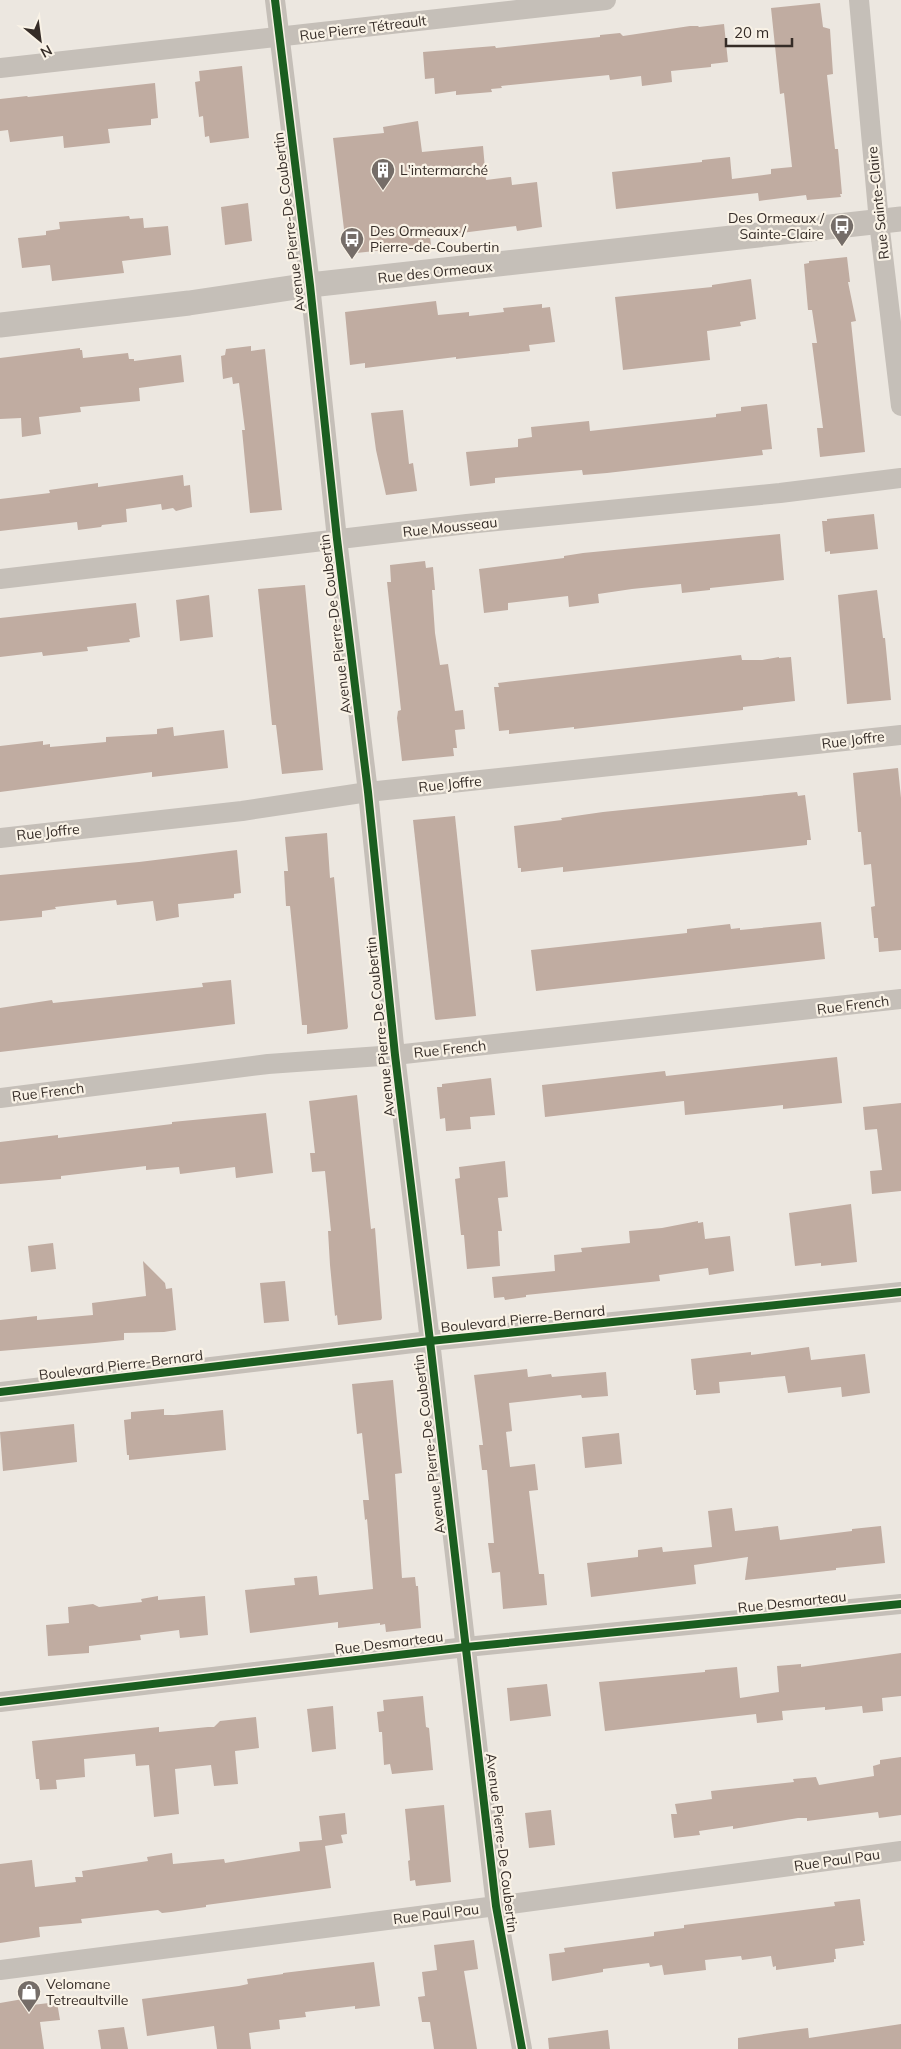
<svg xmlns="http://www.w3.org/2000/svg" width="901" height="2049" font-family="Mulish,sans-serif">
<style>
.building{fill:#c0aca1}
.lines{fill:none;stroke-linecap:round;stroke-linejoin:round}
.minor{stroke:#c5bfb8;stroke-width:20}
.tertiary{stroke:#c5bfb8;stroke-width:25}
.cycleway-casing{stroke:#f9f2e6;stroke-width:11}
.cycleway{stroke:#1b5e20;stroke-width:8}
.labels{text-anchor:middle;stroke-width:4.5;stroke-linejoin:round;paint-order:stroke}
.street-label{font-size:14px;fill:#352c27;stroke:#f9f2e6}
.poi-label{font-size:14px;fill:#352c27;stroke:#f9f2e6;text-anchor:start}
</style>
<rect width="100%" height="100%" fill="#ece7e0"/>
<!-- building -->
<g class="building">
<polygon points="820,3 823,27 830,29 833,74 827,75 835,149 838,149 842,194 840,194 841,197 807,200 806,195 759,201 758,193 616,209 612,172 702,162 702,160 730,157 732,179 771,174 771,169 792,167 784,93 780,94 771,8"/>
<polygon points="724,24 728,62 711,64 711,67 671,71 672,82 642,86 641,76 610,80 609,75 501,86 502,88 491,89 492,92 456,95 456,91 435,94 434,78 425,79 423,52 470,48 495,46 496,48 600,37 600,35 620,33 623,36 690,26 698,26 699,27"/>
<polygon points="242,66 249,138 210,143 209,136 205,137 203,116 199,117 195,82 200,81 199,71"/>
<polygon points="155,83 158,118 151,119 151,125 108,129 110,143 64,148 63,136 10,142 8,130 0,131 0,99 27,96 28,97"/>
<polygon points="418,121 422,152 483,146 486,180 511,177 512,185 537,182 542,227 517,231 516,226 430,237 431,245 347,254 333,138 384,133 383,127"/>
<polygon points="248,203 252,241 225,245 221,207"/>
<polygon points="129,216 130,219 143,218 144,228 168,226 171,255 122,261 124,273 52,281 50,265 22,268 18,238 46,235 46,231 60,229 59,222"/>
<polygon points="847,257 850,282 848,282 856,321 851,322 865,452 820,457 817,428 823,428 812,343 817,343 812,310 808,310 804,264 809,263 809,261"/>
<polygon points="751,279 756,319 740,322 741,326 707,331 710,360 623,370 615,297 712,287 712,285"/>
<polygon points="436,301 438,315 469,312 469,316 504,312 503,308 542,304 542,308 550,307 555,342 529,345 530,351 483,356 456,359 456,357 365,368 365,363 350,365 345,312"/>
<polygon points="251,346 251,351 265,349 282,510 250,513 242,430 245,430 239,383 233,384 232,377 223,379 221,356 225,355 226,349"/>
<polygon points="80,348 80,350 82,350 83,358 128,353 129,359 134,359 134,361 181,355 184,382 139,388 140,401 80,407 81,412 39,417 41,434 22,437 21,418 0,419 0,358"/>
<polygon points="767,404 772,449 762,450 763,455 607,473 583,475 582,470 495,478 495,483 470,486 466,452 518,447 518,439 532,437 531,427 589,421 590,431 716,417 716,414 741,411 741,407"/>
<polygon points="403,410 409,464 413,463 417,491 386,495 376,450 371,413"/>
<polygon points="183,475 184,486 190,485 192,507 176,511 173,508 162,510 161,504 126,509 127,522 102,525 101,527 78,530 77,522 0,531 0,499 50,493 49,490 98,483 98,487"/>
<polygon points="874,514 878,549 830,554 830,551 825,552 822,521 827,521 827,519"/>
<polygon points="780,534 784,580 710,588 710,590 682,593 681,584 632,589 598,594 599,603 569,607 568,596 508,603 508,610 484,613 479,569 564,558 564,556 583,553"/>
<polygon points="425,561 426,568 433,567 435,590 432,590 435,633 440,665 448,664 455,711 463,710 465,729 455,730 457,748 453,748 454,756 402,761 397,718 398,711 401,710 387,582 391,582 390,565"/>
<polygon points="305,585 323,770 282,774 276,725 272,725 258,589"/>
<polygon points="877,590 883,638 885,638 891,700 847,704 838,595"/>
<polygon points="209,595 213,637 180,641 176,600"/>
<polygon points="136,603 140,637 129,639 130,642 87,647 88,651 43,656 42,652 0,657 0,618"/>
<polygon points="741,655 742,660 762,660 779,657 779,658 791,657 795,701 743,707 743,710 574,729 574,727 509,734 509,730 499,731 494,687 499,687 498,683"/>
<polygon points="173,727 174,736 224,730 228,768 152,777 152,772 0,792 0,746 43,741 43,745 50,744 50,747 106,742 106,737 157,734 157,729"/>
<polygon points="898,768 901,798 901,950 879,952 878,938 874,938 871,907 875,906 871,864 864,865 861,832 858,832 853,773"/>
<polygon points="797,792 798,796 805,795 811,840 807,840 807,845 563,872 563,867 521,872 521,868 518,868 514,826 562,820 561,818 603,812"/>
<polygon points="455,816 476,1016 436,1020 435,1019 413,820"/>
<polygon points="327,833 330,878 334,877 348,1027 347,1029 307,1034 307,1025 302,1025 290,906 286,906 284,871 288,871 285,837"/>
<polygon points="237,850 241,893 234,894 234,898 178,904 179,917 156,921 153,901 117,905 116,900 55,907 56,909 42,911 42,917 0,921 0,875 139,862"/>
<polygon points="821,922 825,959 536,991 531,950 678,934 687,933 687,929 730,924 731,929 740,928 740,930"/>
<polygon points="231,980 235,1024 0,1052 0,1008 52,1000 53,1003 203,987 202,983"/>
<polygon points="837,1057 842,1103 783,1109 783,1105 685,1115 684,1101 545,1117 542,1085 665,1071 666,1076"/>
<polygon points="491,1078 495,1115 470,1117 471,1129 446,1131 445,1118 440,1119 437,1087 442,1087 442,1084"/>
<polygon points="357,1095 371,1229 375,1228 382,1318 381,1320 338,1325 337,1315 335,1316 330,1265 328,1231 331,1231 325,1171 312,1172 310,1153 315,1153 309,1101"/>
<polygon points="901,1103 901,1191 872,1194 870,1171 882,1170 877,1129 865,1130 863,1107"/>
<polygon points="266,1113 273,1173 236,1178 235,1167 180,1174 179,1167 146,1170 146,1166 61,1176 61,1179 0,1184 0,1142 58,1135 58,1138 172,1124 172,1122"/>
<polygon points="505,1161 508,1197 498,1198 502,1231 498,1231 500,1266 467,1269 464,1235 461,1235 455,1179 460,1178 459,1167"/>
<polygon points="851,1204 857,1262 821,1266 821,1263 795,1266 789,1213"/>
<polygon points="698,1221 698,1223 703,1222 705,1239 730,1236 734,1271 709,1275 708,1268 659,1275 660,1281 526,1295 526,1297 505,1300 504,1297 494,1298 492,1277 555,1271 554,1255 582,1252 581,1248 630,1243 629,1231 662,1228"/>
<polygon points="53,1243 56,1269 31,1272 28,1246"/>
<polygon points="143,1261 165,1283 166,1289 172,1288 176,1330 164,1332 124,1333 124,1340 95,1343 0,1351 0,1320 37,1316 37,1320 93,1315 92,1303 146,1296"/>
<polygon points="285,1281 289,1321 264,1323 260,1283"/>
<polygon points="809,1347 811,1360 865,1354 870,1393 842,1397 841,1387 788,1393 785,1376 719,1382 720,1393 696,1395 696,1390 694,1390 691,1359 751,1352 751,1355"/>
<polygon points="527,1369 528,1377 551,1374 552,1377 606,1372 608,1396 582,1398 581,1395 509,1403 512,1431 506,1432 510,1467 535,1464 538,1490 529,1491 539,1574 544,1574 547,1605 503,1609 500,1572 492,1573 488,1543 494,1543 487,1470 482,1470 479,1445 483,1445 474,1375"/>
<polygon points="393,1380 402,1473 395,1474 402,1578 415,1577 416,1586 418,1586 421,1628 386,1632 385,1624 380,1625 380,1623 338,1628 338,1622 250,1633 245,1590 295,1585 294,1578 317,1576 319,1595 373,1589 367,1519 365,1520 363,1500 369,1500 362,1433 357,1434 352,1384"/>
<polygon points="164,1409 164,1415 174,1415 223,1410 226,1450 129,1460 129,1455 127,1455 124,1420 131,1419 131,1412"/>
<polygon points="74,1424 77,1462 3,1471 0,1432"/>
<polygon points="619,1433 622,1464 585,1468 582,1437"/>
<polygon points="732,1508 735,1531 778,1526 780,1540 852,1531 852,1529 881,1526 885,1563 836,1568 836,1570 745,1580 748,1557 694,1565 696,1584 591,1597 587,1563 638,1557 638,1550 662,1547 663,1552 712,1547 708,1511"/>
<polygon points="158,1596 158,1600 205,1596 208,1635 180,1638 179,1630 140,1635 141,1640 89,1646 89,1653 48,1656 46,1625 69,1623 68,1607 93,1604 99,1607 142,1602 141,1599"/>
<polygon points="901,1653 901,1696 882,1698 883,1711 863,1713 862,1706 825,1710 825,1707 782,1711 783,1720 757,1723 756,1714 605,1731 599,1682 705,1672 705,1670 737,1667 740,1698 779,1692 777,1666 801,1664 801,1667"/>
<polygon points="547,1684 551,1716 510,1721 507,1688"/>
<polygon points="423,1696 426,1727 429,1728 433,1770 392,1774 390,1764 384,1765 382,1732 379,1732 377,1712 384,1711 383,1700"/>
<polygon points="333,1706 336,1749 312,1752 307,1709"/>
<polygon points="256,1717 259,1748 235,1751 238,1784 214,1786 211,1765 175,1769 179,1814 154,1817 149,1765 136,1766 135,1754 84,1759 85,1777 56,1780 57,1789 40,1790 39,1779 36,1779 32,1741 159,1727 159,1732 208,1727 214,1727 220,1721"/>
<polygon points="901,1757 901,1815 879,1818 878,1812 807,1821 807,1818 798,1818 733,1829 733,1826 699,1831 700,1835 674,1838 671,1814 677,1814 675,1804 712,1799 711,1791 794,1782 793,1779 816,1777 819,1785 874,1776 873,1766 880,1764 880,1760"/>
<polygon points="444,1805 451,1882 416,1886 415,1880 410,1881 408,1861 410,1860 405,1809"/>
<polygon points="551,1810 555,1845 529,1848 525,1813"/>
<polygon points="345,1813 347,1834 341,1835 343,1843 325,1846 331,1888 206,1905 206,1907 171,1912 162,1913 158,1910 81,1919 82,1923 39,1927 40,1937 0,1943 0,1864 32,1860 35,1887 76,1882 75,1877 83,1877 82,1871 148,1861 147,1857 172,1853 173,1864 224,1859 225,1863 300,1851 299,1842 322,1840 319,1816"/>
<polygon points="860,1899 865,1941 863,1941 864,1945 835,1949 836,1959 834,1959 834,1962 776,1970 776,1966 773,1967 771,1956 742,1960 741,1956 705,1960 706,1970 664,1975 662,1965 650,1967 649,1963 603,1969 603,1972 552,1981 549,1954 565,1952 564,1948 654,1936 654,1932 684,1928 684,1925 835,1906 834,1902"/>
<polygon points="474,1940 478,1969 464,1971 477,2049 434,2049 430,2022 422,2022 418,1997 425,1996 422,1972 437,1970 434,1945"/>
<polygon points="374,1962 380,2006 355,2009 355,2006 305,2012 306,2017 279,2020 280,2029 249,2033 251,2049 217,2049 214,2026 147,2036 142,1999 239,1986 248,1984 247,1979 283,1974 283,1973"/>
<polygon points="23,1999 24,2006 57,2002 60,2020 40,2022 44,2049 0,2049 0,2003"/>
<polygon points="901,2024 901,2049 738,2049 738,2038 784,2031 808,2028 809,2038"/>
<polygon points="124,2027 128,2049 101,2049 98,2030"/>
<polygon points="608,2030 610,2049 549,2049 548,2038"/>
</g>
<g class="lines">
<!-- minor -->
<g class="minor">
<polyline points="275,0 310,285 337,539 368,792 395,1055 430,1341 496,1906 522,2049"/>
<polyline points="859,0 879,222 901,406"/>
<polyline points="0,68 606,0"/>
<polyline points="0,579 467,524 780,493 901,478"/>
<polyline points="0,838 242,811 368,792 901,735"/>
<polyline points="0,1098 268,1064 395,1055 901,999"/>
<polyline points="0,1392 430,1341 901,1292"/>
<polyline points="0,1702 466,1647 901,1604"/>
<polyline points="0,1970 496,1906 901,1851"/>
</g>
<!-- tertiary -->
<polyline class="tertiary" points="0,325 189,303 310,285 901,219"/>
<!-- cycleway casing -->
<g class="cycleway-casing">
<g id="cycleway">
<polyline points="275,0 310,285 337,539 368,792 395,1055 430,1341 496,1906 522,2049"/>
<polyline points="0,1392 430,1341 901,1292"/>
<polyline points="0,1702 466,1647 901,1604"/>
</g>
</g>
<!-- cycleway -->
<use href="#cycleway" class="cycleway"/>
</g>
<!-- icons -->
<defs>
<g id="building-pin" transform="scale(1.25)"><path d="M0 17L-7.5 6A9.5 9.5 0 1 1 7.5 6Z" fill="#756d68" stroke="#f9f2e6"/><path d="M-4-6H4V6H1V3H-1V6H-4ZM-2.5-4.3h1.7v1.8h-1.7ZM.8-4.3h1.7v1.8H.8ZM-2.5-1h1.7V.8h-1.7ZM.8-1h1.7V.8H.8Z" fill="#fff"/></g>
<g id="bus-pin" transform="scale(1.25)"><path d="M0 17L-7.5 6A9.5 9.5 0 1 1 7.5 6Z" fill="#756d68" stroke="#f9f2e6"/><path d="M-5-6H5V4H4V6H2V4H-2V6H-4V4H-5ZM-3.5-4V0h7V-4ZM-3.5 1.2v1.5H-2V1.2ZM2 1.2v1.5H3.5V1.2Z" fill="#fff"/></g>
<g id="shop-pin" transform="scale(1.25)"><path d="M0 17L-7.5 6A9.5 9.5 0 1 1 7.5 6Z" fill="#756d68" stroke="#f9f2e6"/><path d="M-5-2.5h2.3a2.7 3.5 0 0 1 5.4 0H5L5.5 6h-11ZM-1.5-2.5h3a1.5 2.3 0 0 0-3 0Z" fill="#fff"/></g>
</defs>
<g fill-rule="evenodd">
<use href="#building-pin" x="383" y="170"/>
<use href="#bus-pin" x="842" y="226"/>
<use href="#bus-pin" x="352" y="239"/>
<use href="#shop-pin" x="29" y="1992"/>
</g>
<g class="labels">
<!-- street labels -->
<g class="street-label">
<text transform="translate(363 28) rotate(-7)" y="5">Rue Pierre Tétreault</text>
<text transform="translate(878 203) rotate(-96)" y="5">Rue Sainte-Claire</text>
<text transform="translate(289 222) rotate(-97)" y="5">Avenue Pierre-De Coubertin</text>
<text transform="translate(435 272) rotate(-6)" y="5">Rue des Ormeaux</text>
<text transform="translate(450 527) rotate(-6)" y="5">Rue Mousseau</text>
<text transform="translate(335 624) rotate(-97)" y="5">Avenue Pierre-De Coubertin</text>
<text transform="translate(853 740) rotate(-7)" y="5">Rue Joffre</text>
<text transform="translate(450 784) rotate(-6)" y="5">Rue Joffre</text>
<text transform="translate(48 832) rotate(-6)" y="5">Rue Joffre</text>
<text transform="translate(853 1005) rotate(-7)" y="5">Rue French</text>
<text transform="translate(380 1027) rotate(-96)" y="5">Avenue Pierre-De Coubertin</text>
<text transform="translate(450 1049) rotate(-6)" y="5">Rue French</text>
<text transform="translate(48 1092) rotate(-7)" y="5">Rue French</text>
<text transform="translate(523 1319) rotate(-6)" y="5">Boulevard Pierre-Bernard</text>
<text transform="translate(121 1365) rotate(-7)" y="5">Boulevard Pierre-Bernard</text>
<text transform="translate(429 1444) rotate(-97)" y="5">Avenue Pierre-De Coubertin</text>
<text transform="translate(792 1602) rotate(-6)" y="5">Rue Desmarteau</text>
<text transform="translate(389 1643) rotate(-7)" y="5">Rue Desmarteau</text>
<text transform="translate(502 1843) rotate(83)" y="5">Avenue Pierre-De Coubertin</text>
<text transform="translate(837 1860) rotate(-8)" y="5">Rue Paul Pau</text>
<text transform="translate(436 1914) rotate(-7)" y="5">Rue Paul Pau</text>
</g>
<!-- poi labels -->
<g class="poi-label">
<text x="400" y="175">L'intermarché</text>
<text x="824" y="223" text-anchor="end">Des Ormeaux /<tspan x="824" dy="16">Sainte-Claire</tspan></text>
<text x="370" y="236">Des Ormeaux /<tspan x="370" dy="16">Pierre-de-Coubertin</tspan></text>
<text x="46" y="1989">Velomane<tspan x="46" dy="16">Tetreaultville</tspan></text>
</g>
</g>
<!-- north arrow -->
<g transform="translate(40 40) rotate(151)" stroke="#f9f2e6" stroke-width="4" paint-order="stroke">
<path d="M0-4L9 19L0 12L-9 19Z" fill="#352c27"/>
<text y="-8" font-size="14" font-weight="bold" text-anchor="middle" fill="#352c27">N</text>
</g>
<!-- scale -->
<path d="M726 38v8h66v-8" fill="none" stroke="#352c27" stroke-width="2.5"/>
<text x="734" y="38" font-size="15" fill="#352c27" stroke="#f9f2e6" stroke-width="4" paint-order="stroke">20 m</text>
</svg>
